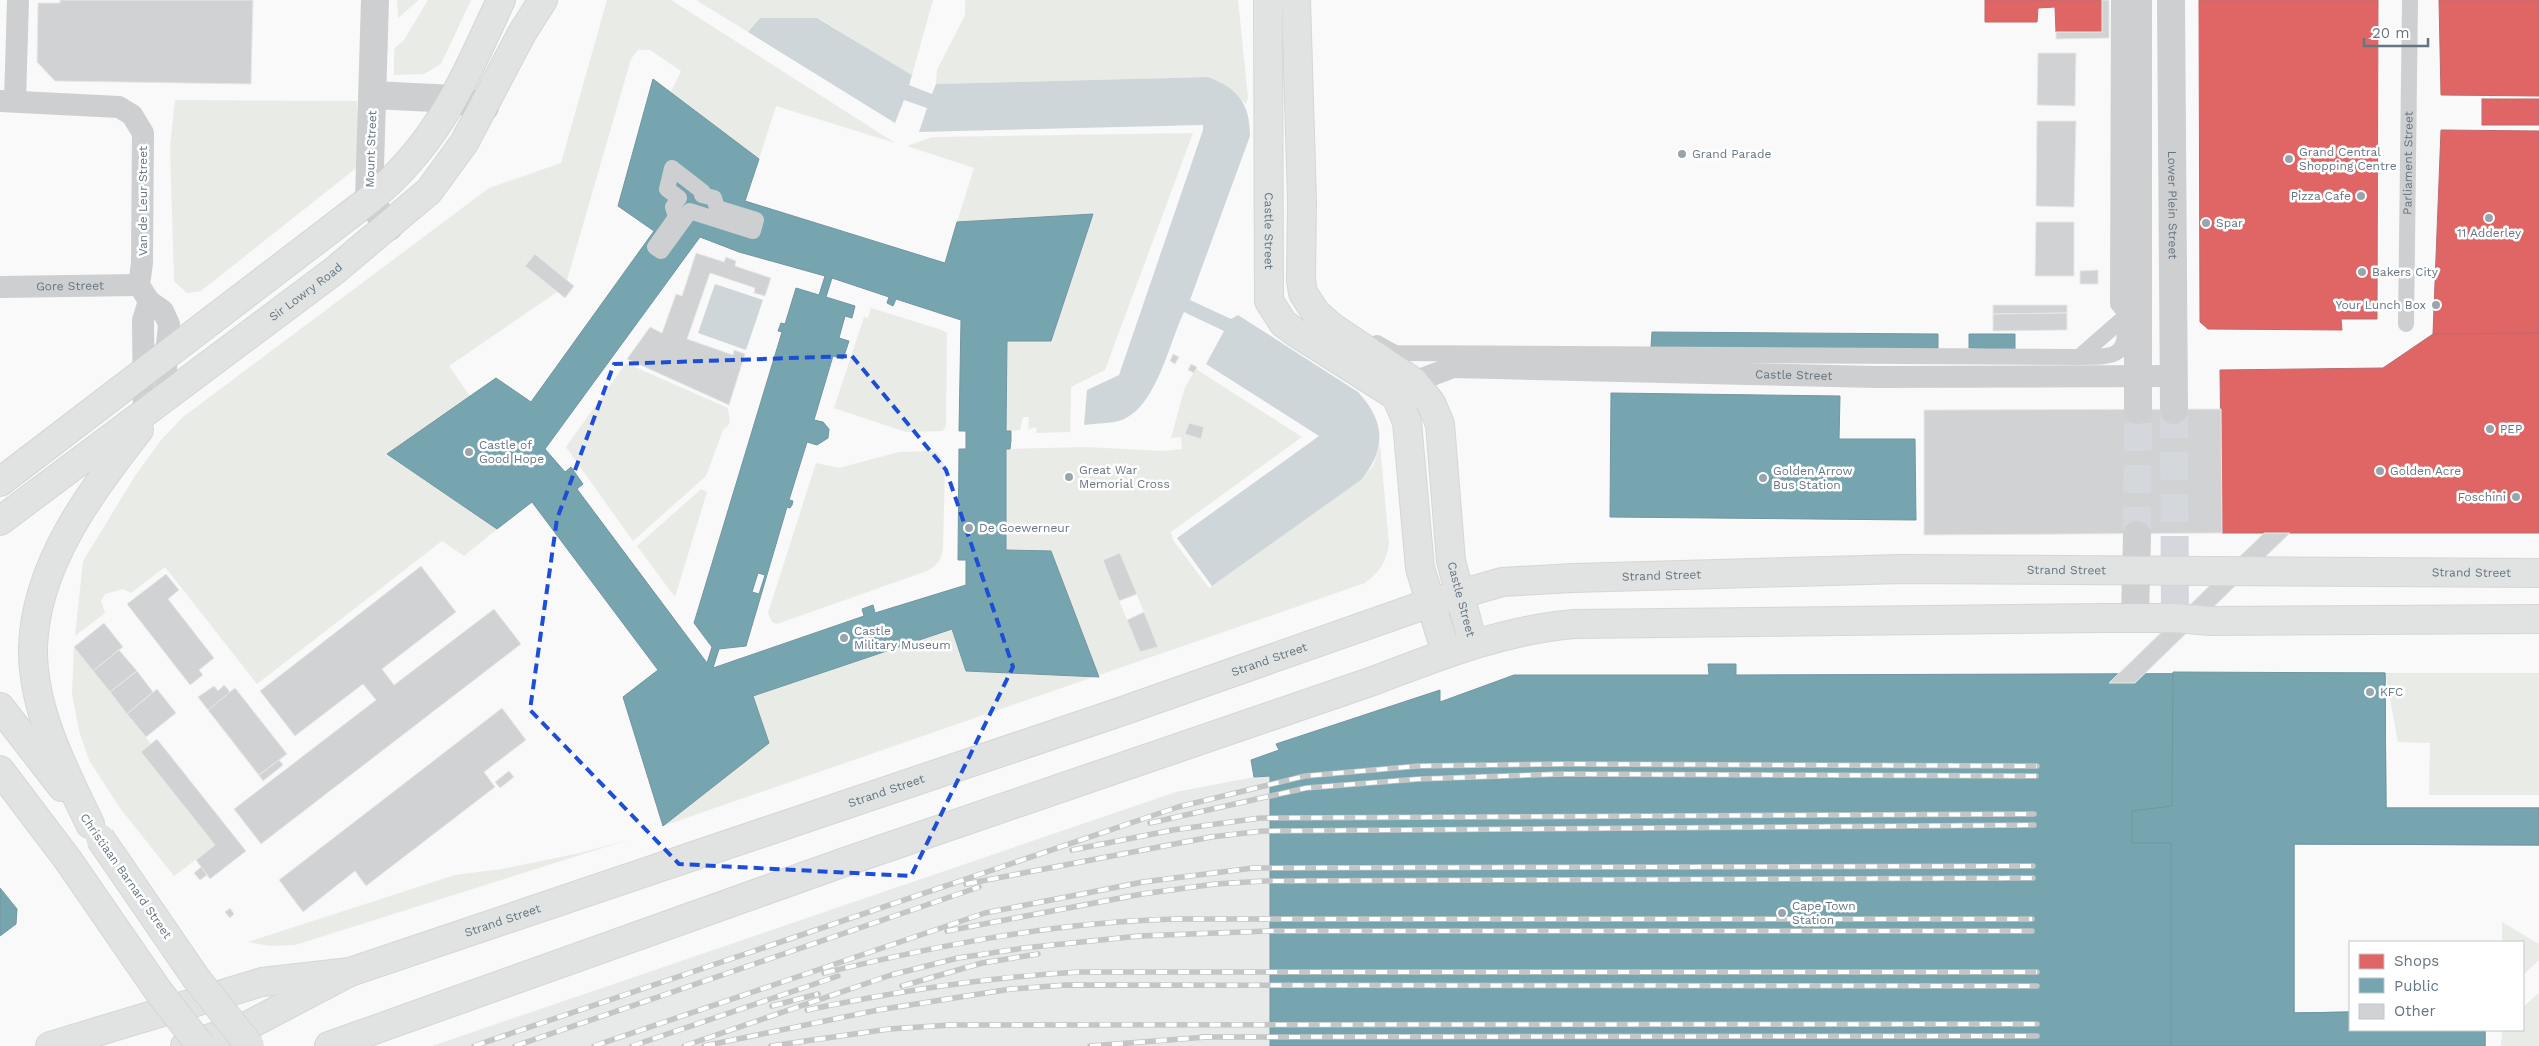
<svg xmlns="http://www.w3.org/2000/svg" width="2539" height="1046" font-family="'Work Sans',sans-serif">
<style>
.built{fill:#e8e9e9}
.green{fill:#e8ebe6;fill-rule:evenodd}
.water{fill:#ced6d9}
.shops{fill:#e06666;stroke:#bb6b6f}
.public{fill:#76a5af;stroke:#7197a2;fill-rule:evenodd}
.building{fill:#d0d2d3;stroke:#e8e8e8}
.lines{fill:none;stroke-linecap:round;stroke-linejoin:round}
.tertiary-tunnel{stroke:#d4d8dc;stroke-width:28;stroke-dasharray:28 14;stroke-linecap:butt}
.secondary-casing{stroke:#d5d6d7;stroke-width:30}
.primary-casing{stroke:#d5d6d7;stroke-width:30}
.motorway-casing{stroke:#d5d6d6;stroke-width:30}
.pedestrian{stroke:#cecfd0;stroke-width:16}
.minor{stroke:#cecfd0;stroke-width:22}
.tertiary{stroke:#cecfd0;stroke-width:28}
.secondary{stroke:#e1e2e2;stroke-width:28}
.primary{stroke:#e1e2e2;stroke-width:28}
.motorway{stroke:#e1e2e2;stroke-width:28}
.rail-casing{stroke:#c3c5c6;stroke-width:5.5}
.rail{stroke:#fff;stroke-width:4;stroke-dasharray:11;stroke-linecap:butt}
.secondary-bridge-casing{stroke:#d5d6d7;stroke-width:30;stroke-linecap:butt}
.secondary-bridge{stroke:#e1e2e2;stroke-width:28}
.marked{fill:none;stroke:#1d4ed8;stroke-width:4;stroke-dasharray:10 6;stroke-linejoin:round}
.poi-dot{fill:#99a4ac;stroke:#fff;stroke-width:2}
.labels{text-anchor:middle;stroke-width:5;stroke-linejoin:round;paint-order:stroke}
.street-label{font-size:12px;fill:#657683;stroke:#fff}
.poi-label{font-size:12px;fill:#657683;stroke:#fff;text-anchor:start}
</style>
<rect width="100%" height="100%" fill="#f9f9f9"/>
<!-- built -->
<polygon class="built" points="1298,773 2037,1046 432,1046 1176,792 1254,777"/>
<!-- green -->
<g class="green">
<polygon points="397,0 419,0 398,18"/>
<polygon points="428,0 471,0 441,64 424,74 394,75 394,49 404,40"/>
<polygon points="607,0 671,0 895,143 776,106 759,159 671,92 681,71 650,50 638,50 631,59 567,280 557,292 449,366 470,396 387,454 497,529 464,556 442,541 257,684 165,567 131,593 123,589 105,594 101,601 105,613 75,636 83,561 135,476 161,440 183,417 489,188 561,163"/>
<polygon points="696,0 933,0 912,75 818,18 760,18 748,32"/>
<polygon points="965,0 1238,0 1248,98 1246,104 1235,93 1208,77 936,84 937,70 965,15"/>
<polygon points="175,100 357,101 359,161 355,169 201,291 187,293 174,281 170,147"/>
<polygon points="1193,133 1105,370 1071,387 1070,432 1036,433 1037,429 1035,427 1028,430 1029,417 1023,417 1020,430 1006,431 1007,341 1051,341 1093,214 957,222 974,168 907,146 933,137"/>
<polygon points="871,308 942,330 947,333 946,425 943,431 906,432 834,408 864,317 868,318"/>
<path d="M 626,363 L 728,408 C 729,419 733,423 723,430 L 706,476 L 633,541 L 566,447 Z"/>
<path d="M 1196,369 L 1302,437 L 1171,532 L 1173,540 L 1209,588 L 1361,480 L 1373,466 L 1380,445 L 1389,544 C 1386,563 1380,571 1365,583 L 663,826 L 769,743 L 753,696 L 952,629 L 966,671 L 1099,677 L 1006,550 L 1006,449 L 1085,447 L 1163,451 L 1182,449 L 1181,437 L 1171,438 L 1185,387 ZM 1120,553 L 1158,647 L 1140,652 L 1103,561 Z"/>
<path d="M 929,451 L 937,452 L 945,465 L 943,549 C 941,560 937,566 927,571 L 777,624 L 772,622 L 768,613 L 816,463 L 839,468 L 899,452 Z"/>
<polygon points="701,489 707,492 675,597 637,546"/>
<polygon points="74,647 151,744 141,752 215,845 174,876 120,808 89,760 79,731 72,694"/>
<polygon points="2385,673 2539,673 2539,795 2429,795 2430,743 2398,742"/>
<polygon points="631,839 295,945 270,946 248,942 455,875 502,869 580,853"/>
<polygon points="2502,922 2539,944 2539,960 2523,975 2523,942 2502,942"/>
<polygon points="2539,993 2539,1046 2501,1046 2502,1030 2523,1030 2523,1007"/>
</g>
<!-- water -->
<g class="water">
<path d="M 760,18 L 817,18 L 912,75 L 909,85 L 932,94 L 936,84 L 1208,77 C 1239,89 1250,104 1250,136 L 1190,300 L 1231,319 L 1238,315 L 1358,392 C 1385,421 1387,449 1361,480 L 1212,586 L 1177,538 L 1319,436 L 1206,364 L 1224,331 L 1184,312 C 1169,343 1157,406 1122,420 C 1111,424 1096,423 1084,425 L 1087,390 L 1119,375 L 1203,130 L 1203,125 L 919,132 L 927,108 L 904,100 L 895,123 L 748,32 Z"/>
<polygon points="715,284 763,300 746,350 698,333"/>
</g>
<!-- shops -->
<g class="shops">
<polygon points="1985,0 2102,0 2102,32 2056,32 2055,7 2038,8 2037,22 1985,22"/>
<polygon points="2199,0 2378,0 2377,319 2341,319 2342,330 2208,329 2200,322"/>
<polygon points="2439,0 2539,0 2539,96 2441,95"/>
<rect x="2482" y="99" width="57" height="26"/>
<polygon points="2441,130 2539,131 2539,333 2433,334"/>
<polygon points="2539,333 2539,533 2222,533 2220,370 2383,368 2433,334"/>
</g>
<!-- public -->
<g class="public">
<path d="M 653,79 L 759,159 L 745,201 L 945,263 L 957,222 L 1093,214 L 1051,341 L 1007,341 L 1006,431 L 1011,431 L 1011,440 L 1010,449 L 1006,449 L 1006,550 L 1051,551 L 1099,677 L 966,671 L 952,629 L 753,696 L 769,743 L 663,826 L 623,697 L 658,670 L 532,502 L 497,529 L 387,454 L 496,378 L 531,402 L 654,231 L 618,206 ZM 700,237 L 739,252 L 825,276 L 819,295 L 796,288 L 785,324 L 781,323 L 778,331 L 782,332 L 694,623 L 712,647 L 707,663 L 577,489 L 583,484 L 571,467 L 565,472 L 545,449 ZM 832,278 L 889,297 L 887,303 L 893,306 L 896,299 L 961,320 L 959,431 L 966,431 L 966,449 L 959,449 L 958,560 L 966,560 L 966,585 L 875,613 L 873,605 L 862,609 L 864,616 L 713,668 L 719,649 L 746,646 L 787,507 L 790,508 L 792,505 L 793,501 L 789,500 L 807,442 L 817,445 L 828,438 L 829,429 L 823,422 L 814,420 L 833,356 L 843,359 L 849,341 L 839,338 L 845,316 L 852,318 L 855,306 L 826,297 ZM 758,573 L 765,575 L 759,594 L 752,592 Z"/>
<polygon points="1652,332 1938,334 1938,349 1651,347"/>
<polygon points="1969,334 2015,334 2015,349 1969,348"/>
<polygon points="1611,393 1840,396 1839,439 1915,439 1916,520 1610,517"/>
<polygon points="1708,664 1736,664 1736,675 2385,673 2386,808 2539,808 2539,845 2294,844 2294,1013 2350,1012 2350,1030 2485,1030 2485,1046 1270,1046 1270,776 1254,777 1251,760 1279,750 1276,744 1440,690 1440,702 1514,675 1709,675"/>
<polygon points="2173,672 2385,673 2386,808 2539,808 2539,845 2294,844 2294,1013 2350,1012 2350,1030 2485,1030 2485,1046 2171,1046 2171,843 2132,843 2132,811 2172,806"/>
<polygon points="0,888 17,909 16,924 0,936"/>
</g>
<!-- building -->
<g class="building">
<polygon points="60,0 253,0 251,84 55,81 37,62 38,3 60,3"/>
<polygon points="2102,0 2109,0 2109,38 2056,39 2056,32 2102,32"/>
<polygon points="2038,53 2076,53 2075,106 2037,105"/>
<polygon points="2037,121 2076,121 2074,207 2036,206"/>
<polygon points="2036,222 2074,222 2074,276 2035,276"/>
<polygon points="696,253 724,262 726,257 736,261 735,266 771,278 765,296 754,293 755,288 710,273 687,339 733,355 734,350 745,354 729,405 627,359 650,327 662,333 676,294 682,296"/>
<polygon points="535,254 574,286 565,298 525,266"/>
<polygon points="2098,270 2098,284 2080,284 2080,271"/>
<polygon points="1993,305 2067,305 2067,313 1993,314"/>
<polygon points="2067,313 2067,330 1993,331 1993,314"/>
<polygon points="1173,354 1179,357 1175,364 1170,361"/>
<polygon points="1191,364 1197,367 1194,373 1188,370"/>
<polygon points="2221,409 2222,533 1924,535 1924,410"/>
<polygon points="1189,423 1204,427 1201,439 1185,434"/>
<polygon points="2264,533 2290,533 2135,683 2109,683"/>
<polygon points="1120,553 1137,594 1119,601 1103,560"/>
<polygon points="421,566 456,612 382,669 394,685 494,609 521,644 261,844 234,809 376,700 363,684 295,736 260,691"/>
<polygon points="166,574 179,590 168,599 214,658 199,670 203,675 190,685 127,604"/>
<polygon points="1144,612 1158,647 1140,652 1127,620"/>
<polygon points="104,623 123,647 93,671 74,647"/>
<polygon points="119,650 137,671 110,692 93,671"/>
<polygon points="137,671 153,692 127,714 110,692"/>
<polygon points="224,685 230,692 208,710 198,697 214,686 218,691"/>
<polygon points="224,685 230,692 235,688 287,754 279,760 283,765 263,781 198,697 214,686 218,691"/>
<polygon points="235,688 287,754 259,775 208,710"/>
<polygon points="157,689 176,713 146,737 127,714"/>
<polygon points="502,708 526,740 484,772 495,787 366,886 355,871 303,912 279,880"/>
<polygon points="157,739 246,851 210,879 196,860 215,845 141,752"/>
<polygon points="279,760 283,765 263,781 259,775"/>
<polygon points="509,771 514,777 500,788 495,782"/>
<polygon points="201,867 207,875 200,880 194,873"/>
<polygon points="230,908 234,914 230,918 225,912"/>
</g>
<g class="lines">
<!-- tertiary-tunnel -->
<g class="tertiary-tunnel">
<polyline points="2174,410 2175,618"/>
<polyline points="2137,535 2138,410"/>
</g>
<!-- secondary casing -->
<g class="secondary-casing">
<g id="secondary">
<path id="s5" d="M 1268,0 L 1269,301 L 1283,323 L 1295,332 L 1396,396 L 1407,422 L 1420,568 L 1446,653"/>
<path id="s6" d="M 1296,0 L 1302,201 L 1301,280 L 1303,293 L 1316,313 L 1332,327 L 1414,382 L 1431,403 L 1440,424 L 1451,561 L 1473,644"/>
<path d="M 0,482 L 369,200 C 439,143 464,79 501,0"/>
<path id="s7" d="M 0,521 L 334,271 L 429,191 L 464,143 L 522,33 L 543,0"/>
<polyline points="0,707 62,787"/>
<polyline points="0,770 68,860"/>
<path d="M 90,824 C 64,770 32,709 33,648 C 35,566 90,492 139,430"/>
</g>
</g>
<!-- primary casing -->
<g class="primary-casing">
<g id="primary">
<path id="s8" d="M 50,1046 L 262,982 L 350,972 L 1114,714 L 1430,603 L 1502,582 L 1573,578 L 1901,569 L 2539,573"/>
<path d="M 329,1046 L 839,864 L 1373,681 C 1439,656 1503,630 1574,624 L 2102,618 L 2175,618 L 2211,621 L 2539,619"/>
</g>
</g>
<!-- motorway casing -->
<g class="motorway-casing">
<polyline id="motorway" points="185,1046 245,1027 350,972"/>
</g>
<!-- pedestrian -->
<g class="pedestrian">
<polygon points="672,168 703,192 702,195 714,198 717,208 756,220 753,231 690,211 661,251 655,247 676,217 673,207 679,198 667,189"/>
<path id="s1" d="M 2406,324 L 2410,0"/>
<path d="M 1377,343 L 1395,353 L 2079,357 C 2120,357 2128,356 2125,312 L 2118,304 L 2119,0"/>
<polyline points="2079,357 2126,316"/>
</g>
<!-- minor -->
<g class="minor">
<polyline points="0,101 119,107 132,115 143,133 142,263 139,285 149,301 163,311 169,324 166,356 166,398"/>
<polyline points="15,101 18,0"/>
<path id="s2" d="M 0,287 L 139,285"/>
<path id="s3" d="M 1401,392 L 1414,382 L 1453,367 L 1876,377 L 2174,376"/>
<polyline points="144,415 143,320 149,301"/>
</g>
<!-- tertiary -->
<g class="tertiary">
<polyline points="375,0 369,200 389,227"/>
<polyline points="2138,0 2138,410"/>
<path id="s4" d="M 2171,0 L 2174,410"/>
<polyline points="373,95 454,99 485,107"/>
<polyline points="2135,618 2137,535"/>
</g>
<!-- secondary -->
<use href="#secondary" class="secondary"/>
<!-- primary -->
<use href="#primary" class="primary"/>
<!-- motorway -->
<use href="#motorway" class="motorway"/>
<!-- rail casing -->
<g class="rail-casing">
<g id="rail">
<polyline points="1150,823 1306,788 1419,779 1561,774 2036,776"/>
<polyline points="1072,850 1173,830 1260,818 2034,814"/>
<polyline points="966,884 1211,837 1263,831 2034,825"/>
<polyline points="947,931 1142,894 1215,884 1264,881 2033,878"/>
<path d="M 824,973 C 940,945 1056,922 1175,919 L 2032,919"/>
<polyline points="902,986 982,963 1038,954"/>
<polyline points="772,1006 818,994"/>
<path d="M 807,1010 C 898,991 987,977 1079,972 L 2037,972"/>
<polyline points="1201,1037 2037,1036"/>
<polyline points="474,1046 1178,807 1305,776 1418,766 1565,764 2037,766"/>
<polyline points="515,1046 979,887"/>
<polyline points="594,1046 985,913 1143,882 1253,868 2033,866"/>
<polyline points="632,1046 838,976"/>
<polyline points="684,1046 891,975 958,958 1024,948 1139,936 1269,931 2032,931"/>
<polyline points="704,1046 878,1010 1011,989 1066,985 2037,986"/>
<polyline points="771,1046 889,1029 950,1025 2037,1024"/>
<polyline points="1090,1046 1207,1037"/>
</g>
</g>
<!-- rail -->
<use href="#rail" class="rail"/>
<!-- secondary-bridge casing -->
<g class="secondary-bridge-casing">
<g id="secondary-bridge">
<polyline points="100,838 196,978 250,1046"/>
<polyline points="68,860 159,992 201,1046"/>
</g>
</g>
<!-- secondary-bridge -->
<use href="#secondary-bridge" class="secondary-bridge"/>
</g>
<!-- marked area -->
<path class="marked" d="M 852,356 L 946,470 L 1013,667 L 911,876 L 679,864 L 530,710 L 557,519 L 614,364 Z"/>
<!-- markers -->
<g class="poi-dot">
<circle cx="1682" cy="154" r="5"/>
<circle cx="2289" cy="159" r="5"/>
<circle cx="2361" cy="196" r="5"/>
<circle cx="2489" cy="218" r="5"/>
<circle cx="2206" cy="223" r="5"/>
<circle cx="2362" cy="272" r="5"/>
<circle cx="2436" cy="305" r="5"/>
<circle cx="2490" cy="429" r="5"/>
<circle cx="469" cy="452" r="5"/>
<circle cx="2380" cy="471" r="5"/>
<circle cx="1069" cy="477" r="5"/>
<circle cx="1763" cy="478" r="5"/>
<circle cx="2516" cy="497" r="5"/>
<circle cx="969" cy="528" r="5"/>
<circle cx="844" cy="638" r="5"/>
<circle cx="2370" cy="692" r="5"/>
<circle cx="1782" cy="913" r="5"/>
</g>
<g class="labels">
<!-- street labels -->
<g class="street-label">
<text transform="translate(371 149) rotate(-88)" y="4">Mount Street</text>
<text dy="4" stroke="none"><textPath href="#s1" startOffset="161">Parliament Street</textPath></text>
<text transform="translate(143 201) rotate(-90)" y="4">Van de Leur Street</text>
<text dy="4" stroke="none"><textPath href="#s4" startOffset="205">Lower Plein Street</textPath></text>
<text dy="4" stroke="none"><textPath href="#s5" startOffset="231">Castle Street</textPath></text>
<text dy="4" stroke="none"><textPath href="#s2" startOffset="70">Gore Street</textPath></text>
<text dy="4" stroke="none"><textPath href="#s7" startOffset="382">Sir Lowry Road</textPath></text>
<text dy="4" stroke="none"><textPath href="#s3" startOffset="399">Castle Street</textPath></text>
<text dy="4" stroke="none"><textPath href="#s8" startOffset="2091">Strand Street</textPath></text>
<text dy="4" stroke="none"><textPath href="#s8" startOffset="2496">Strand Street</textPath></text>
<text dy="4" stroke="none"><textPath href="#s8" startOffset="1686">Strand Street</textPath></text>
<text dy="4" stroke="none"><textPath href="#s6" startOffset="664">Castle Street</textPath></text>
<text dy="4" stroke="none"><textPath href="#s8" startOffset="1281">Strand Street</textPath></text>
<text dy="4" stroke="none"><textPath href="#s8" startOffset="876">Strand Street</textPath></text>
<text transform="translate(126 876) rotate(55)" y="4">Christiaan Barnard Street</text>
<text dy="4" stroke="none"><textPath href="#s8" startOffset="471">Strand Street</textPath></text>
</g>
<!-- poi labels -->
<g class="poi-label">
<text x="2299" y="156">Grand Central<tspan x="2299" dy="14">Shopping Centre</tspan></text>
<text x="1692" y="158">Grand Parade</text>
<text x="2351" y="200" text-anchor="end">Pizza Cafe</text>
<text x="2216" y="227">Spar</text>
<text x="2489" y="237" text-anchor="middle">11 Adderley</text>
<text x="2372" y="276">Bakers City</text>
<text x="2426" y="309" text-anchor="end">Your Lunch Box</text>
<text x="2500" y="433">PEP</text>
<text x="479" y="449">Castle of<tspan x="479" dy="14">Good Hope</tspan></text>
<text x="1079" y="474">Great War<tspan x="1079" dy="14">Memorial Cross</tspan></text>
<text x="1773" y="475">Golden Arrow<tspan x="1773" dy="14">Bus Station</tspan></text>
<text x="2390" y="475">Golden Acre</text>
<text x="2506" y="501" text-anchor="end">Foschini</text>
<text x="979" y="532">De Goewerneur</text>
<text x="854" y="635">Castle<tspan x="854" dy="14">Military Museum</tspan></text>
<text x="2380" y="696">KFC</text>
<text x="1792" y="910">Cape Town<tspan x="1792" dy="14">Station</tspan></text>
</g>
</g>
<!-- legend -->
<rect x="2349" y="941" width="175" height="90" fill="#ffffff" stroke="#c1c8cd"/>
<rect x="2359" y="954" width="25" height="15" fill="#e06666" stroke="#c1c8cd"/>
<text x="2394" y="966" font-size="15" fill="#657683">Shops</text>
<rect x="2359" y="978" width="25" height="15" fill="#76a5af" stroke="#c1c8cd"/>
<text x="2394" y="991" font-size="15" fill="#657683">Public</text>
<rect x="2359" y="1004" width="25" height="15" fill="#d0d2d3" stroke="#c1c8cd"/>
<text x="2394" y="1016" font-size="15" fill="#657683">Other</text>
<!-- scale -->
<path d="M2364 38v8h64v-8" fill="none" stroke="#657683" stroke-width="2.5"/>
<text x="2372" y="38" font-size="15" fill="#657683" stroke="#ffffff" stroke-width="4" paint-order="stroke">20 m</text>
</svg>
